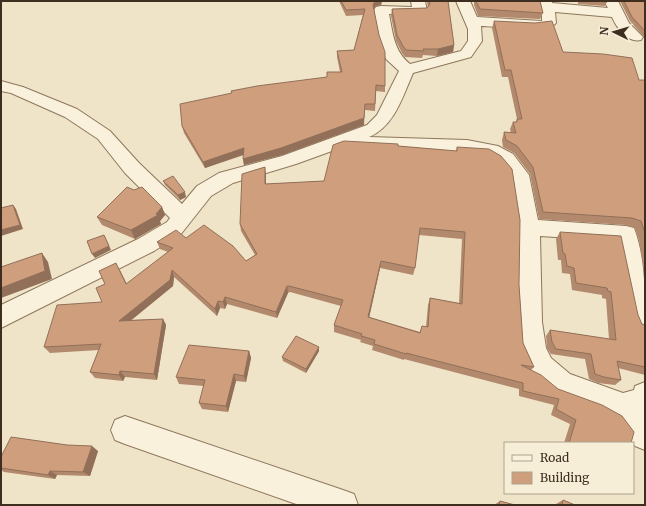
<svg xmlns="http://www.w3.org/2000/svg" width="646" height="506" font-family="Merriweather,serif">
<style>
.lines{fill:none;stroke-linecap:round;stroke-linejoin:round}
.minor-casing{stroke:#8d765c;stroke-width:2}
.minor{fill:#faf1dc;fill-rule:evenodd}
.wall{fill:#b2896c;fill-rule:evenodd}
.shaded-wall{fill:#916f58}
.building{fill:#cf9f7d;stroke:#916f58;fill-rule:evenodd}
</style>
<rect width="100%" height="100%" fill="#f0e4c8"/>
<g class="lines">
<!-- minor casing -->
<g class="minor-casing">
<g id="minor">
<path d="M 411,1 L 425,1 L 427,11 L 425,14 L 389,14 C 393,34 394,51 410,64 L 461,51 L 468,41 L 468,29 L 456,1 L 470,1 L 477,17 L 542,21 L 542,15 L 538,1 L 552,1 L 552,3 L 608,8 L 604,1 L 618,1 L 629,23 L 643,37 L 641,40 C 627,43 617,28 612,17 L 555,12 L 556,23 C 548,34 495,26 481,26 L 482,41 L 471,57 L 413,73 C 403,96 394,127 369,137 L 467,140 L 498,146 L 513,154 L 529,175 L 538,220 L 626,226 L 634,228 C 646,259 645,298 645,332 L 636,329 L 633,321 L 617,241 L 540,236 L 542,322 L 546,348 L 551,358 L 570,374 L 623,393 L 634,390 L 635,386 L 645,382 L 645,450 L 635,446 L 614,416 L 553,393 L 533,376 L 520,349 L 518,322 L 518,227 L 510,176 L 499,162 L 487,155 L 467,152 L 343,147 L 296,164 L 233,183 L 211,196 L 181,234 L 154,251 L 1,328 L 1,305 L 138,239 L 167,222 L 170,218 L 125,173 L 98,139 L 65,117 L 11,93 L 1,91 L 1,81 L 23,87 L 77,109 L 110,131 L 139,163 L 182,204 L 197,186 L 219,173 L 282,156 L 367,125 L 377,115 L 399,71 L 386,59 L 380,41 L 374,10 L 376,7 L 381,6 L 412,7 Z"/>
<polygon points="125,416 343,490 354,494 358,505 299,505 125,444 115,440 111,430 115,420"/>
</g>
</g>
<!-- minor -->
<use href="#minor" class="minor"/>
</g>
<!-- wall -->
<g class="wall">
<polygon points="339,1 382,1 381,5 376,6 374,8 385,86 385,92 376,91 375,111 365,110 364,125 282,155 244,165 243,159 244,155 205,168 184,133 182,126 232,93 231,91 327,77 340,72 337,57 337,51 354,50 363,15 346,16"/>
<polygon points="427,1 448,1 454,45 453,52 437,56 423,55 422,58 405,57 402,53 396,41 391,16 392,9 427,8 428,8"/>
<polygon points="474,1 540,1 543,13 540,19 478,16 474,5"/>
<polygon points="578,1 607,1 607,2 605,6 578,4"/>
<polygon points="620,1 645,1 645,38 630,21"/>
<polygon points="494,21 563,52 639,80 645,80 645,276 639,240 635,228 626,225 539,219 530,174 514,153 503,147 502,140 504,132 511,133 510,129 513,122 516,122 517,119 508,77 502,77 492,28"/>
<path d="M 398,146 L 456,151 L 457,147 L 519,285 L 523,343 L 534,367 L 531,370 L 631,443 L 564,443 L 570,424 L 551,415 L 554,405 L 519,396 L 519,389 L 404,359 L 404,360 L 372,350 L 373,346 L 360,342 L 361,340 L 334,332 L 334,325 L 341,306 L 290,292 L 288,293 L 277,318 L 227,304 L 225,309 L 220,308 L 217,316 L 174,277 L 173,286 L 131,320 L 163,319 L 166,325 L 157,380 L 125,377 L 123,381 L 95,378 L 90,372 L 99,350 L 50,353 L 44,347 L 102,302 L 105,284 L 120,270 L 127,284 L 168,252 L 160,249 L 157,242 L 186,238 L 246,261 L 255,255 L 241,231 L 240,224 L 266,175 L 266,184 L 324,181 ZM 419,235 L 462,239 L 459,303 L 430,298 L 428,305 L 426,327 L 422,326 L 420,332 L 369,317 L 380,268 L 413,275 L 415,268 Z"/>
<polygon points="163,181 186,197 180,200 165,185"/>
<polygon points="162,207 165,215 160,221 161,224 135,239 102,225 97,217"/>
<polygon points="560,232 638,315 642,324 645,325 645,375 618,368 621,380 615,385 598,383 589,379 585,359 551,354 547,348 546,336 550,330 609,339 606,299 602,298 602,295 572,290 570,274 562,273 561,260 558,260 556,239"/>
<polygon points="319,347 319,351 306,373 283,361 282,357"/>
<polygon points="249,351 251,358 246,382 236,381 228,412 202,409 199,403 204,386 179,384 176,377"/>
<polygon points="98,451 90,476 57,475 55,479 4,472 1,470 1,457"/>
<polygon points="563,500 575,505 556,505 556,504"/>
<polygon points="500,501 515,505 494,505"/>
</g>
<!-- shaded-wall -->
<g class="shaded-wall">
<polygon points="375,1 382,1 381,5 376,6 373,10 373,5"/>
<polygon points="454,45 453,52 437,56 438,49"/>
<polygon points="364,118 364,125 282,155 244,165 243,159"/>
<polygon points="244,148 245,154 205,168 203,162"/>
<polygon points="265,167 266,175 266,191 265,184"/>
<polygon points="185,192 186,197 180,200 178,195"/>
<polygon points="13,205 16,209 23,229 1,236 1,230"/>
<polygon points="162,207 165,215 160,221 161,224 135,239 131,230 156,214"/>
<polygon points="104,235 111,250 95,258 92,254"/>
<polygon points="42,253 48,262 52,279 1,298 1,288"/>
<polygon points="381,261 380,268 368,323 368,317"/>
<polygon points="172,270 174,277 173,286 123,327 119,321"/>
<polygon points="287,286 288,293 277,318 276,312"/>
<polygon points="225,297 227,304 225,309 223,302"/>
<polygon points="218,301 220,308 217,316 215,309"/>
<polygon points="163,319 166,325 157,380 154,374"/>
<polygon points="319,347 319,351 306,373 306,369"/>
<polygon points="249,351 251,358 246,382 244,376"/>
<polygon points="120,371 125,377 123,381 119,375"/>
<polygon points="234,374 236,381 228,412 226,406"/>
<polygon points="92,446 98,451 90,476 83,472"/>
<polygon points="50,471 57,475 55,479 48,475"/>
</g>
<!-- building -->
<g class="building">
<polygon points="341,1 375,1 373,5 379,35 385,52 385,86 376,85 375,104 365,104 364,118 281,148 243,159 244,148 203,162 182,126 180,104 232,93 231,91 257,86 327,77 327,72 342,72 337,51 354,50 365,9 346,10"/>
<polygon points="429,1 448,1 454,45 438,49 423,49 424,51 406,50 403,46 397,35 392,9 427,8 430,4"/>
<polygon points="476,1 540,1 543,13 480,9"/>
<polygon points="595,1 607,1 607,2"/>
<polygon points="624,1 645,1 645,31 632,17"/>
<polygon points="494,21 535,23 552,21 563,52 603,54 632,58 639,80 645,80 645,233 641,221 632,218 543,212 533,167 517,146 506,140 504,132 516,133 513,122 517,122 517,119 522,119 511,70 505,70"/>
<path d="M 344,141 L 398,144 L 398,146 L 457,151 L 457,147 L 489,149 L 501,156 L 512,169 L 520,220 L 519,285 L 523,343 L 534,367 L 521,365 L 541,375 L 558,389 L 602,405 L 622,416 L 634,432 L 631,443 L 569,443 L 576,420 L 556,409 L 559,399 L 523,391 L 523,383 L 406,353 L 406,354 L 374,344 L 375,340 L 361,336 L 362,334 L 334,325 L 343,300 L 289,286 L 287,286 L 276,312 L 225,297 L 223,302 L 218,301 L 215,309 L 172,270 L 170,280 L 119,321 L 163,319 L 154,374 L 120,371 L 119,375 L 90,372 L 101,344 L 44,347 L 57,305 L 102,302 L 96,288 L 105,284 L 99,271 L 116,263 L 126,284 L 173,248 L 157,242 L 176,230 L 186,238 L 204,225 L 233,246 L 246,261 L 257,254 L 240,224 L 242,174 L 265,167 L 265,184 L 324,181 L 333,145 ZM 420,228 L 465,232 L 462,304 L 430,298 L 428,327 L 422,326 L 420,333 L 368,317 L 381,261 L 415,268 Z"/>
<polygon points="173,176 185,192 178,195 163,181"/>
<polygon points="127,187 134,190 142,187 162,207 156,214 158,215 131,230 97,217"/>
<polygon points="13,205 20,225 1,230 1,208"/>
<polygon points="560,232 621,236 638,315 642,324 645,325 645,367 617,361 621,380 604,377 595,374 591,354 556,349 552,342 550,330 616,340 611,292 608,291 607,288 576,283 574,268 567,266 565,254 563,253"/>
<polygon points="104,235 109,246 92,254 87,241"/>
<polygon points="42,253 45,271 1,288 1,267"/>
<polygon points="296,336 319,347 306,369 282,357"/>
<polygon points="189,345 249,351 244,376 234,374 226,406 199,403 205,380 176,377"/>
<polygon points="11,437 67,445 92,446 83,472 50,471 48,475 1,468 1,457"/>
<polygon points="563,500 575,505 562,505"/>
<polygon points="500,501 515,505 499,505"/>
</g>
<!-- border -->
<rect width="646" height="506" fill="none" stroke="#3d2e20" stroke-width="4"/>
<!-- legend -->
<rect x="504" y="442" width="130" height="52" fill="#f7eed8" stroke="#ada18e"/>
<rect x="512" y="455" width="20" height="6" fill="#faf1dc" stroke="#ada18e"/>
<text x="540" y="462" font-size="12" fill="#3d2e20">Road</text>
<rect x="512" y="472" width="20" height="12" fill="#cf9f7d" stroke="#ada18e"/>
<text x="540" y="482" font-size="12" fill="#3d2e20">Building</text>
<!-- north arrow -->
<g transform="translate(614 32) rotate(275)" stroke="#f7eed8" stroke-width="3" paint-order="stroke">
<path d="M0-3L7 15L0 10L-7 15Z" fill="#3d2e20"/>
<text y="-6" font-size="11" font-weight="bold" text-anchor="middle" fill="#3d2e20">N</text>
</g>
</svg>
